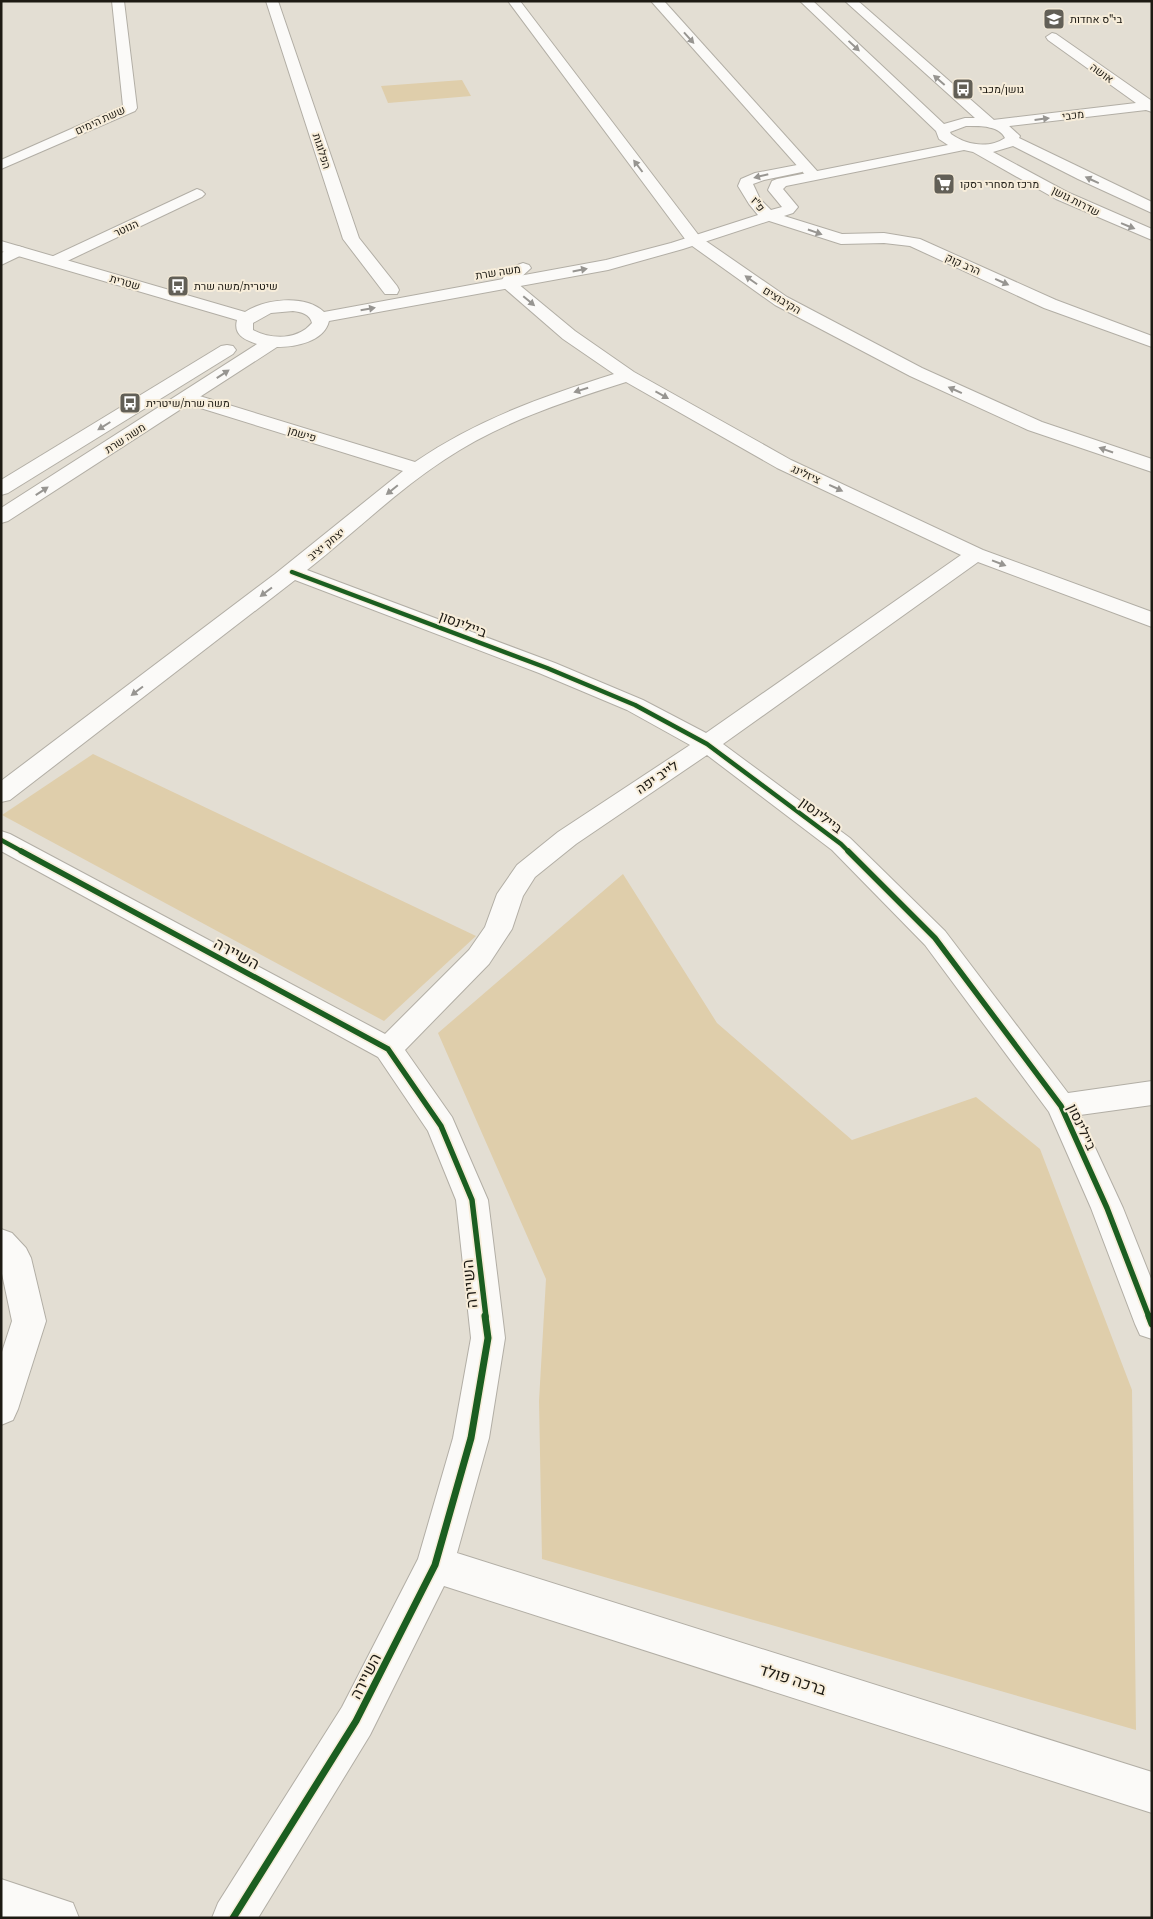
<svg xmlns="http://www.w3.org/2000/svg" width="1153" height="1919" font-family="'Source Serif 4',Heebo,serif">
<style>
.green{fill:#dfceab}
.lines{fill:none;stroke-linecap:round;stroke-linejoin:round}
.minor-casing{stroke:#b2aea5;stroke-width:2}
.tertiary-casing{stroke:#b2aea5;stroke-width:2}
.secondary-casing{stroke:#b2aea5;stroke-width:2}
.minor{fill:#fbfaf8;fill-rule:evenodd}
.tertiary{fill:#fbfaf8;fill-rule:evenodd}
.secondary{fill:#fbfaf8;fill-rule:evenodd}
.cycleway-far2-casing{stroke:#f7edda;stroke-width:7}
.cycleway-far1-casing{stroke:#f7edda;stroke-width:9}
.cycleway-casing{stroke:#f7edda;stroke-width:10}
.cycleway-far2{stroke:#1b5e20;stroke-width:4.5}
.cycleway-far1{stroke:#1b5e20;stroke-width:5.5}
.cycleway{stroke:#1b5e20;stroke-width:7}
.oneway{fill:#979591}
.labels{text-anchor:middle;stroke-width:4;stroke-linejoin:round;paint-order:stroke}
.far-poi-label{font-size:11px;fill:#1d1a13;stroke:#f7edda;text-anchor:start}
.far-street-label{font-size:11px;fill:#1d1a13;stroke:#f7edda}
.street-label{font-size:14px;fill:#1d1a13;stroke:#f7edda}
.near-street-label{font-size:16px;fill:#1d1a13;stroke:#f7edda}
</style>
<rect width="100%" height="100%" fill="#e3ded3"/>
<!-- green -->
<g class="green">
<polygon points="462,80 471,96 388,103 381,86"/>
<polygon points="93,754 476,936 384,1021 2,815"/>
<polygon points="623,874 717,1023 852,1140 976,1097 1040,1149 1132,1390 1136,1730 542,1559 539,1401 546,1279 438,1033"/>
</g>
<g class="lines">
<!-- minor casing -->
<g class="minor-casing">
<g id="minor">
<polygon points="266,1 278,1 359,238 397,286 399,290 397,294 385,294 343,239"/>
<polygon points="508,1 520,1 700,237 787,297 922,368 1042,422 1152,459 1152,472 1028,430 910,376 775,305 688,243"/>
<polygon points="651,1 664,1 818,172 820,175 818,178 808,178"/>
<polygon points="1052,33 1056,34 1152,101 1152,112 1146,110 993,128 988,127 986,124 993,120 1136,103 1048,40 1046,37"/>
<polygon points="197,189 202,191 205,194 202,197 61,264 49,264 47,261 49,258"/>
<polygon points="768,211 842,234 884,233 920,239 1056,300 1152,336 1152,347 1044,308 910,246 884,243 841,244 763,219 760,216 763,213"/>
<polygon points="18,246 24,248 26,251 24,254 1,265 1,253"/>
<path d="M 523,263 L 529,265 L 531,268 L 518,280 L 517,283 L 575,331 L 634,372 L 791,460 L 983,550 L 1152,612 L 1152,627 L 978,562 L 723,744 L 850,838 L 945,931 L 1068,1093 L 1152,1081 L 1152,1105 L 1080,1115 L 1123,1208 L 1152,1281 L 1152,1339 L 1140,1335 L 1135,1324 L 1091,1208 L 1049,1112 L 925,945 L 832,850 L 707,755 L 576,844 L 535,877 L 523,896 L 512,929 L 489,964 L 405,1050 L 452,1117 L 488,1200 L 505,1338 L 489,1438 L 457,1553 L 1152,1772 L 1152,1813 L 444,1586 L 370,1735 L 258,1918 L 212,1918 L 218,1903 L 342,1707 L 418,1559 L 453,1438 L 471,1338 L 456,1200 L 428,1131 L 378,1057 L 1,851 L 1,831 L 10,834 L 385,1034 L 469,950 L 485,927 L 497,894 L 517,865 L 558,832 L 690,745 L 627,710 L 539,673 L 295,580 L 10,800 L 1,802 L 1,781 L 275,574 L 403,471 L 181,402 L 178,398 L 181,394 L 187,392 L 193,394 L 415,462 C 476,420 544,396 614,374 L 563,339 L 503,287 L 501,284 C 503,273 513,266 523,263 ZM 626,382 L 777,468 L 961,555 L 706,733 L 643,700 L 555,663 L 307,570 C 353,534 395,492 444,460 C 499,423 563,402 626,382 Z"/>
<polygon points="1,1229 12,1233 26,1248 31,1258 46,1321 18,1409 13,1420 1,1425 1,1355 12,1321 1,1269"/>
</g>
</g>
<!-- tertiary casing -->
<g class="tertiary-casing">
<g id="tertiary">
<polygon points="112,1 124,1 137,108 135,111 1,169 1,160 123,106"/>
<path d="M 800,1 L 813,1 L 944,124 L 965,118 L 975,118 L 845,1 L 858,1 L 994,120 L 1008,125 L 1020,136 L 1019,138 L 1152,202 L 1152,213 L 1078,179 L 1013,146 L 993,152 L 1067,192 L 1152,229 L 1152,240 L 1056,199 L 973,152 L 964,150 L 786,186 L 783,189 L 798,207 L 793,213 L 683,249 L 608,270 L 329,321 C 324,342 295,347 277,347 L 8,521 L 1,523 L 1,508 L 257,344 C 245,340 233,335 237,320 L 1,251 L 1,241 L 245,312 C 265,299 305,294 324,312 L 606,260 L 671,243 L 758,215 L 749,204 L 738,186 L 741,179 L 755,173 L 797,165 L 802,166 L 804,169 L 802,172 L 764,180 L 753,184 L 760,199 L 771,210 L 782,207 L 768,190 L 772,181 L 777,179 L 948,145 L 939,139 L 936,131 ZM 966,126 C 979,126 999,125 1005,138 C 989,149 966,145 951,134 L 950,132 ZM 293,311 C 301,312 310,314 312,323 C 298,340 272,340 253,330 L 253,323 L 271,313 Z"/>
<polygon points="227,345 233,346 236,350 233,354 8,493 1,495 1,480 221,346"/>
</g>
</g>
<!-- secondary casing -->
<g class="secondary-casing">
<polygon id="secondary" points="1,1879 73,1903 79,1918 1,1918"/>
</g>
<!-- minor -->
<use href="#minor" class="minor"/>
<!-- tertiary -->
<use href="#tertiary" class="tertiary"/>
<!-- secondary -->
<use href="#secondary" class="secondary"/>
<!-- cycleway-far2 casing -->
<g class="cycleway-far2-casing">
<g id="cycleway-far2">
<polyline points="292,572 547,668 635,705 707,744 841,844 849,852"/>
<polyline points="1,840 23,852"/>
</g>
</g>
<!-- cycleway-far1 casing -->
<g class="cycleway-far1-casing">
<g id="cycleway-far1">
<polyline points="21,851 388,1049 441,1126 472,1200 486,1317"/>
<polyline points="848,851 935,938 1061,1106 1107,1208 1149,1317"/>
</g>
</g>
<!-- cycleway casing -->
<g class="cycleway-casing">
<g id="cycleway">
<polyline points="1149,1316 1152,1324"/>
<polyline points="233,1918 356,1721 435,1565 471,1438 488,1338 485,1316"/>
</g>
</g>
<!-- cycleway-far2 -->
<use href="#cycleway-far2" class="cycleway-far2"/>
<!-- cycleway-far1 -->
<use href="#cycleway-far1" class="cycleway-far1"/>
<!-- cycleway -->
<use href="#cycleway" class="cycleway"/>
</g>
<!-- one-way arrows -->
<defs><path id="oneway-solid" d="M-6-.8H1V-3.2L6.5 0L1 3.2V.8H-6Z" transform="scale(1.25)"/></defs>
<g class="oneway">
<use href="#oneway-solid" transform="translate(689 38) rotate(48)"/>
<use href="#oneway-solid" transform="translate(854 46) rotate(43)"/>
<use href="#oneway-solid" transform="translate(939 80) rotate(-139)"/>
<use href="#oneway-solid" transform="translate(1042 119) rotate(-7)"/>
<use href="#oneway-solid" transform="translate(638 166) rotate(-127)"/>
<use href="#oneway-solid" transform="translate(761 176) rotate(166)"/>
<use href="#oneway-solid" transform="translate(1092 180) rotate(-155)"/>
<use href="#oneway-solid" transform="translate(1128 226) rotate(22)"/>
<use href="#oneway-solid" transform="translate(815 232) rotate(19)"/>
<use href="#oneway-solid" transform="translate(580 270) rotate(-11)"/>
<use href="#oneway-solid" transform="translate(751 280) rotate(-145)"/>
<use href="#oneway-solid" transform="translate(1002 282) rotate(24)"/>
<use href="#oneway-solid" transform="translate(529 301) rotate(40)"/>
<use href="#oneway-solid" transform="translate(368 309) rotate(-10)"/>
<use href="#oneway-solid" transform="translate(223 374) rotate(-33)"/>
<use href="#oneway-solid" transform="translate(581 390) rotate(163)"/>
<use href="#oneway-solid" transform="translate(955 390) rotate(-156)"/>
<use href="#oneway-solid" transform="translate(662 395) rotate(29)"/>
<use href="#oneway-solid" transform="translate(104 426) rotate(148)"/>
<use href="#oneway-solid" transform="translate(1106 450) rotate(-161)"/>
<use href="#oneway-solid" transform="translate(836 488) rotate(25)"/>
<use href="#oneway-solid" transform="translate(392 490) rotate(141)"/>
<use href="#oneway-solid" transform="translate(42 491) rotate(-33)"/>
<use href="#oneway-solid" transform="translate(999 563) rotate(21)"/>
<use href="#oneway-solid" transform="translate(266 592) rotate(143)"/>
<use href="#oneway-solid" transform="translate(137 691) rotate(143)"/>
</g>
<!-- icons -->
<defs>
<g id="school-square" transform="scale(1.125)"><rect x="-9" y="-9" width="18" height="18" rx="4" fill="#625f56" stroke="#f7edda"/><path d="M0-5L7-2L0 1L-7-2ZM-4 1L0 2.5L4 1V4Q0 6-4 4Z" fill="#fff"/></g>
<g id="bus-square" transform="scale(1.125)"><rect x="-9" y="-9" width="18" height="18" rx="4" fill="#625f56" stroke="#f7edda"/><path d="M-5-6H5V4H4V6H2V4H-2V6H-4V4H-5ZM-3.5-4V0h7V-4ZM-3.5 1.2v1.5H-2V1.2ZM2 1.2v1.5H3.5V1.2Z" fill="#fff"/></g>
<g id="supermarket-square" transform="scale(1.125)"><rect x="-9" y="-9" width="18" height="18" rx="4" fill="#625f56" stroke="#f7edda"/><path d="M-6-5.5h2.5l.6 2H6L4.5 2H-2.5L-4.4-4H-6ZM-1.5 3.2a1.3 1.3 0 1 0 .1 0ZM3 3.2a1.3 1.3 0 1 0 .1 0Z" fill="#fff"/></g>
</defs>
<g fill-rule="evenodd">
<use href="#school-square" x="1054" y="19"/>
<use href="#bus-square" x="963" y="89"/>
<use href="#supermarket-square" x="944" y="184"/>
<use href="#bus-square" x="178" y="286"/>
<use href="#bus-square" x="130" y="403"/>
</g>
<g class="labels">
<!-- far-poi labels -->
<g class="far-poi-label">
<text x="1070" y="23">בי"ס אחדות</text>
<text x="979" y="93">גושן/מכבי</text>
<text x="960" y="188">מרכז מסחרי רסקו</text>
<text x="194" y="290">שיטרית/משה שרת</text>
<text x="146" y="407">משה שרת/שיטרית</text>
</g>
<!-- far-street labels -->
<g class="far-street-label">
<text transform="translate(1102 73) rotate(36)" y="4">אושה</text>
<text transform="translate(1073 115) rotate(-7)" y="4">מכבי</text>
<text transform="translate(100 120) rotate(-25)" y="4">ששת הימים</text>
<text transform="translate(322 151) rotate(72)" y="4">הפלוגות</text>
<text transform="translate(1076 201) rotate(27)" y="4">שדרות גושן</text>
<text transform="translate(758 204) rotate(51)" y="4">פ"ז</text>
<text transform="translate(126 228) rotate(-25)" y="4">הנוטר</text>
<text transform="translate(963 264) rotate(24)" y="4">הרב קוק</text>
<text transform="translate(498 272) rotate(-9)" y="4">משה שרת</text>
<text transform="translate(125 282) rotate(16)" y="4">שטרית</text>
<text transform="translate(782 300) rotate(31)" y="4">הקיבוצים</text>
<text transform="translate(302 434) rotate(17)" y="4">פישמן</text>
<text transform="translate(125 438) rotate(-33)" y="4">משה שרת</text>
<text transform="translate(806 474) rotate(25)" y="4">ציזלינג</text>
<text transform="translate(326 544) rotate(-39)" y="4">יצחק יציב</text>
</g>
<!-- street labels -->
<g class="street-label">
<text transform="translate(463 624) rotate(21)" y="5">ביילינסון</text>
<text transform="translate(657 777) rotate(-34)" y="5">לייב יפה</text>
<text transform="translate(821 815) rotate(37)" y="5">ביילינסון</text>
<text transform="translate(1082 1127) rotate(65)" y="5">ביילינסון</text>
</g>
<!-- near-street labels -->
<g class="near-street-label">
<text transform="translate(237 953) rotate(28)" y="6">השיירה</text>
<text transform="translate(469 1284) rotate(-96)" y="6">השיירה</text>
<text transform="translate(365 1676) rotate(-63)" y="6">השיירה</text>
<text transform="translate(793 1679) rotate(18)" y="6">ברכה פולד</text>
</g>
</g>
<!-- border -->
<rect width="1153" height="1919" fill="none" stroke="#1d1a13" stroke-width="5"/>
</svg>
